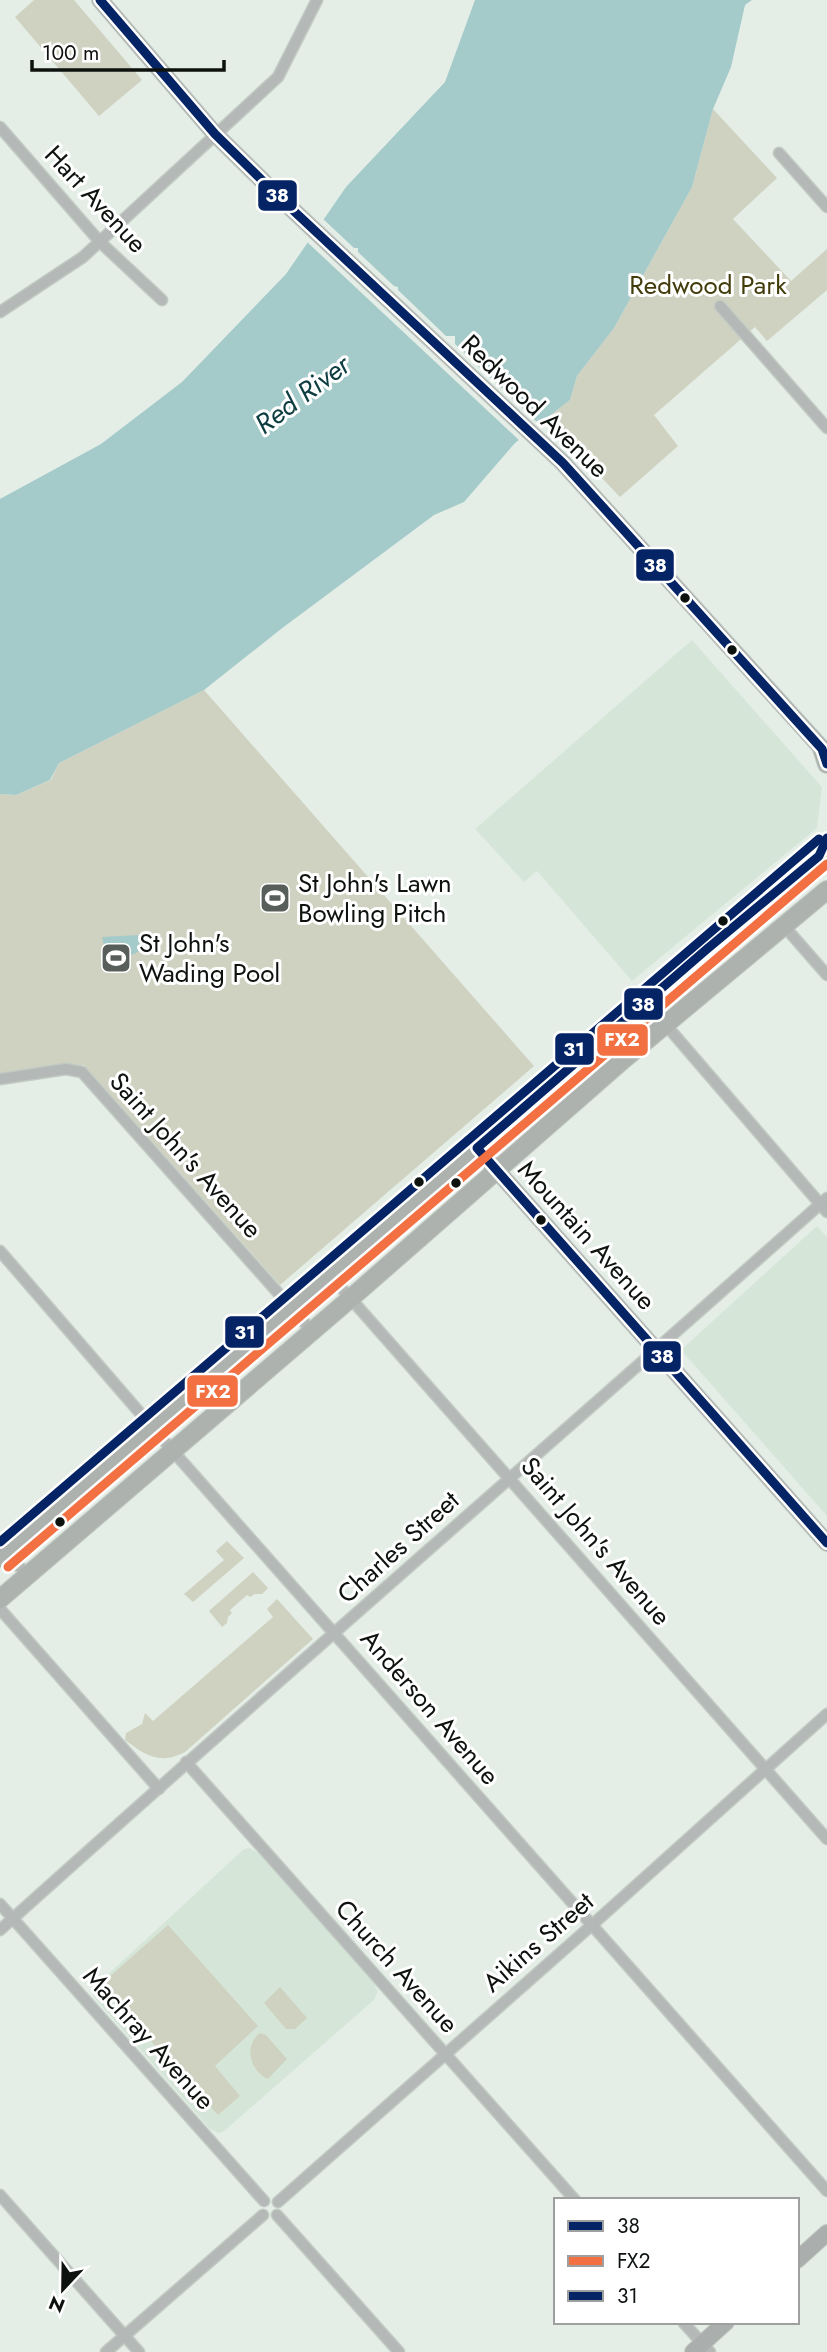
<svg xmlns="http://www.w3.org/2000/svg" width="827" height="2352" font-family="Jost,sans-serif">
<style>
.built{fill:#d5e6d9}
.green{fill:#cfd2c0}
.water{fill:#a4caca}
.pier{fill:#e4eee6}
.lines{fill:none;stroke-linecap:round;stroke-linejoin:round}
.street-casing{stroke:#c2cac4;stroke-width:13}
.secondary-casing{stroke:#c2cac4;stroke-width:18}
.primary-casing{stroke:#c2cac4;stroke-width:20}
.street{stroke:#b4b8b6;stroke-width:10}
.secondary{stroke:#aaaeac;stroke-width:16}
.primary{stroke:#adb2af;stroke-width:18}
.bus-1-casing{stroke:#fff;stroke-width:14}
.bus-2-casing{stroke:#fff;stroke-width:14}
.bus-3-casing{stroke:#fff;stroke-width:14}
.bus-1{stroke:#052465;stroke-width:9}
.bus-2{stroke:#f37043;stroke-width:9}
.bus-3{stroke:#052465;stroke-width:9}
.bus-dot{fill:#0d120e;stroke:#fff;stroke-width:2.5}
.labels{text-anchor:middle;stroke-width:6;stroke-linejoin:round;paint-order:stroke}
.street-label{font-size:26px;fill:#0d120e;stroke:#fff}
.park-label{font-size:26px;fill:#423c0b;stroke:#fff}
.poi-label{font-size:26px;fill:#0d120e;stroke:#fff;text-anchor:start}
.water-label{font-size:28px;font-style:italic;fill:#0d3d40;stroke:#fff}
.line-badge{stroke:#fff;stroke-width:2.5}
.badge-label{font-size:19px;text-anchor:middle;font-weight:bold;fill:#fff}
</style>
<rect width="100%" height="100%" fill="#e4eee6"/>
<!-- built -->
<g class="built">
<polygon points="692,640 822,787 817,828 632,981 537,871 524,882 475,829"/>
<polygon points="817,1226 827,1237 827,1516 681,1350"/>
<polygon points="250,1848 258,1853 373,1982 378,1991 374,2000 223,2132 218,2133 210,2129 98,2002 93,1995 92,1989 244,1849"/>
</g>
<!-- green -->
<g class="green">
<polygon points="34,0 74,0 142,80 99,116 15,17"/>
<polygon points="713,109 777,178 733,219 791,281 827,249 827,290 767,341 755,327 654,415 678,446 620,497 546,419 570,400 577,376 614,328 692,187"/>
<polygon points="204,690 534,1066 280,1285 84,1065 0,1076 0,794 16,795 51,780 59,763"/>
<polygon points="227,1541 244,1558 193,1602 184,1594 224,1560 216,1551"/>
<polygon points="253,1572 268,1588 262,1594 255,1594 250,1597 247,1595 230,1610 232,1613 228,1617 227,1623 222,1627 209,1611"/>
<path d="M 277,1599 L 313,1639 L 185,1752 C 160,1765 146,1756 125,1740 L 126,1733 L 142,1724 L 145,1713 L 153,1721 L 273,1617 L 267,1609 Z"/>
<polygon points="168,1925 258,2026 215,2066 240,2096 218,2115 100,1985"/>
<polygon points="280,1987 307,2018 295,2029 286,2029 264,2003"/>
<path d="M 260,2033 L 266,2035 L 287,2059 L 268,2079 C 250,2071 243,2046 260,2033 Z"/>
</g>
<!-- water -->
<g class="water">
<polygon points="475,0 752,0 745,5 731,67 713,109 692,187 614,328 577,376 570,400 515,443 464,502 434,515 281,629 204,690 59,763 50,780 16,795 0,794 0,499 101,444 182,382 286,274 346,187 445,82"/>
<polygon points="139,935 142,950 109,966 102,937"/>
</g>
<!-- pier -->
<polygon class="pier" points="321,217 354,248 358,248 358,252 394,286 398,287 398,290 446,336 455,336 455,344 501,388 505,388 506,392 542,427 521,442 305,240"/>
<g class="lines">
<!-- street casing -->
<g class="street-casing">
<g id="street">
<polyline points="0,127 100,242 162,300"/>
<polyline points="779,153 827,207"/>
<polyline points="720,306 827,428"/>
<polyline points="0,312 83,257 278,77 317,0"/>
<polyline points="785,927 827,975"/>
<polyline points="644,1003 666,1025 827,1212"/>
<polyline points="0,1079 66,1069 82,1072 311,1330"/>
<polyline points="0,1251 172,1450 827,2191"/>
<polyline points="329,1274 827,1839"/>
<polyline points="0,1545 27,1575"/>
<polyline points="0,1609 159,1789"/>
<polyline points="186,1762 575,2200"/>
<polyline points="0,1904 264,2201"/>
<path d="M 0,1930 C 273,1684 552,1443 827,1198"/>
<polyline points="0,2195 139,2352"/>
<polyline points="278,2202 592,1925 827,1714"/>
<polyline points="277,2215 399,2352"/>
<polyline points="683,2322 710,2352"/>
<polyline points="106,2352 263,2215"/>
</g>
</g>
<!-- secondary casing -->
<g class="secondary-casing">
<g id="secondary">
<polyline points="100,0 215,134 281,199 563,463 827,754"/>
<polyline points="477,1148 827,1543"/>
<polyline points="797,2260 827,2233"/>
<polyline points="693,2352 726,2322"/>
</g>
</g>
<!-- primary casing -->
<g class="primary-casing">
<g id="primary">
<polyline points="822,749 827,764"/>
<polyline points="0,1558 707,949 827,848"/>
<polyline points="0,1599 351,1298 624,1059 827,890"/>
</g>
</g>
<!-- street -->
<use href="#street" class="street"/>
<!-- secondary -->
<use href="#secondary" class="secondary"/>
<!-- primary -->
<use href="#primary" class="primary"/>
<!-- bus-1 casing -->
<g class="bus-1-casing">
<g id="bus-1">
<polyline points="100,0 215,134 281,199 563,463 822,749 827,764"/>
<polyline points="827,838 819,856 707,949 477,1148 827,1543"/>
</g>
</g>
<!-- bus-2 casing -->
<g class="bus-2-casing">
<polyline id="bus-2" points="8,1567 827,864"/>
</g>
<!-- bus-3 casing -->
<g class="bus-3-casing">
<polyline id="bus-3" points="0,1542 819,839"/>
</g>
<!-- bus-1 -->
<use href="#bus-1" class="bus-1"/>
<!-- bus-2 -->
<use href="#bus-2" class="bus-2"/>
<!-- bus-3 -->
<use href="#bus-3" class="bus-3"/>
</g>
<!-- icons -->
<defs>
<g id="stadium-square" transform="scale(1.575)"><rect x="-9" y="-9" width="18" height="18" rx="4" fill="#585f5a" stroke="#fff"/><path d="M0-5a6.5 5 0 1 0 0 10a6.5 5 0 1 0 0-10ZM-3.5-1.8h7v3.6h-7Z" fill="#fff"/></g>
</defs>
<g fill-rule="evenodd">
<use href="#stadium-square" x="275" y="898"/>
<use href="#stadium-square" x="116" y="958"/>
</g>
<!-- markers -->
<g class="bus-dot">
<circle cx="685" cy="598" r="6"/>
<circle cx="732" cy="650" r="6"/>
<circle cx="723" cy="921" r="6"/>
<circle cx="419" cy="1182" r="6"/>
<circle cx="456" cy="1183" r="6"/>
<circle cx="541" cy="1220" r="6"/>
<circle cx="60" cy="1522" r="6"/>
</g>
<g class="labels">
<!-- street labels -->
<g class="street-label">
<text transform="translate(96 199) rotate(47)" y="9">Hart Avenue</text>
<text transform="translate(535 406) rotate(44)" y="9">Redwood Avenue</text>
<text transform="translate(186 1155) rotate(48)" y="9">Saint John's Avenue</text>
<text transform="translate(587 1235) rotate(48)" y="9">Mountain Avenue</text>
<text transform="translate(596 1541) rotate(49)" y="9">Saint John's Avenue</text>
<text transform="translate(398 1547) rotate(-42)" y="9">Charles Street</text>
<text transform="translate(430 1707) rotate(49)" y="9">Anderson Avenue</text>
<text transform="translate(538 1942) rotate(-41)" y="9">Aikins Street</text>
<text transform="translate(397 1966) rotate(48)" y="9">Church Avenue</text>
<text transform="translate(149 2038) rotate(48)" y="9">Machray Avenue</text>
</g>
<!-- park labels -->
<g class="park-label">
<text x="708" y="294">Redwood Park</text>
</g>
<!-- poi labels -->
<g class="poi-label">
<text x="298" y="892">St John's Lawn<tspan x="298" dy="30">Bowling Pitch</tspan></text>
<text x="139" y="952">St John's<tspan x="139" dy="30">Wading Pool</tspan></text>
</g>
<!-- water labels -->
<g class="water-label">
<text transform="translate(302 394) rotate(-37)" y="10">Red River</text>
</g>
</g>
<g class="line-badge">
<rect x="257" y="179" width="41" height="33" rx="7" fill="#052465"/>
<rect x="635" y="548" width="40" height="34" rx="7" fill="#052465"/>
<rect x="623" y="987" width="41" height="34" rx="7" fill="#052465"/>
<rect x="596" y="1023" width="53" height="34" rx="7" fill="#f37043"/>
<rect x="554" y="1032" width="41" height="34" rx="7" fill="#052465"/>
<rect x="224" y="1315" width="41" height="34" rx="7" fill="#052465"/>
<rect x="642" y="1340" width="40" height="33" rx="7" fill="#052465"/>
<rect x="186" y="1374" width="53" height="34" rx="7" fill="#f37043"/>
</g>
<g class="badge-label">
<text x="277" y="202">38</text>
<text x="655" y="572">38</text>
<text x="643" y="1011">38</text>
<text x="622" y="1046">FX2</text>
<text x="574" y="1056">31</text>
<text x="245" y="1339">31</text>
<text x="662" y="1363">38</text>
<text x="213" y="1398">FX2</text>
</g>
<!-- legend -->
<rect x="554" y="2198" width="245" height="126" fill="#ffffff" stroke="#9ea09f" stroke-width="2"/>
<rect x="568" y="2221" width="35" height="10" fill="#052465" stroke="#9ea09f" stroke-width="2"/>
<text x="617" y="2233" font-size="21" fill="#0d120e">38</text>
<rect x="568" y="2256" width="35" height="10" fill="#f37043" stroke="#9ea09f" stroke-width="2"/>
<text x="617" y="2268" font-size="21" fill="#0d120e">FX2</text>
<rect x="568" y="2291" width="35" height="10" fill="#052465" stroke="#9ea09f" stroke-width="2"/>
<text x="617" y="2303" font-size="21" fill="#0d120e">31</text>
<!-- north arrow -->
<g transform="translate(63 2289) rotate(202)" stroke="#ffffff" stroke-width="5" paint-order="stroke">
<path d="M0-5L12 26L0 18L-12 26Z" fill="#0d120e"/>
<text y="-10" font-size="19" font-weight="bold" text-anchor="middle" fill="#0d120e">N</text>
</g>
<!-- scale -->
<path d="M32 60v10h192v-10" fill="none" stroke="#0d120e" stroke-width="3.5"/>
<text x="42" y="60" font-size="21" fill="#0d120e" stroke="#ffffff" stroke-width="5" paint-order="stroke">100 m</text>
</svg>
